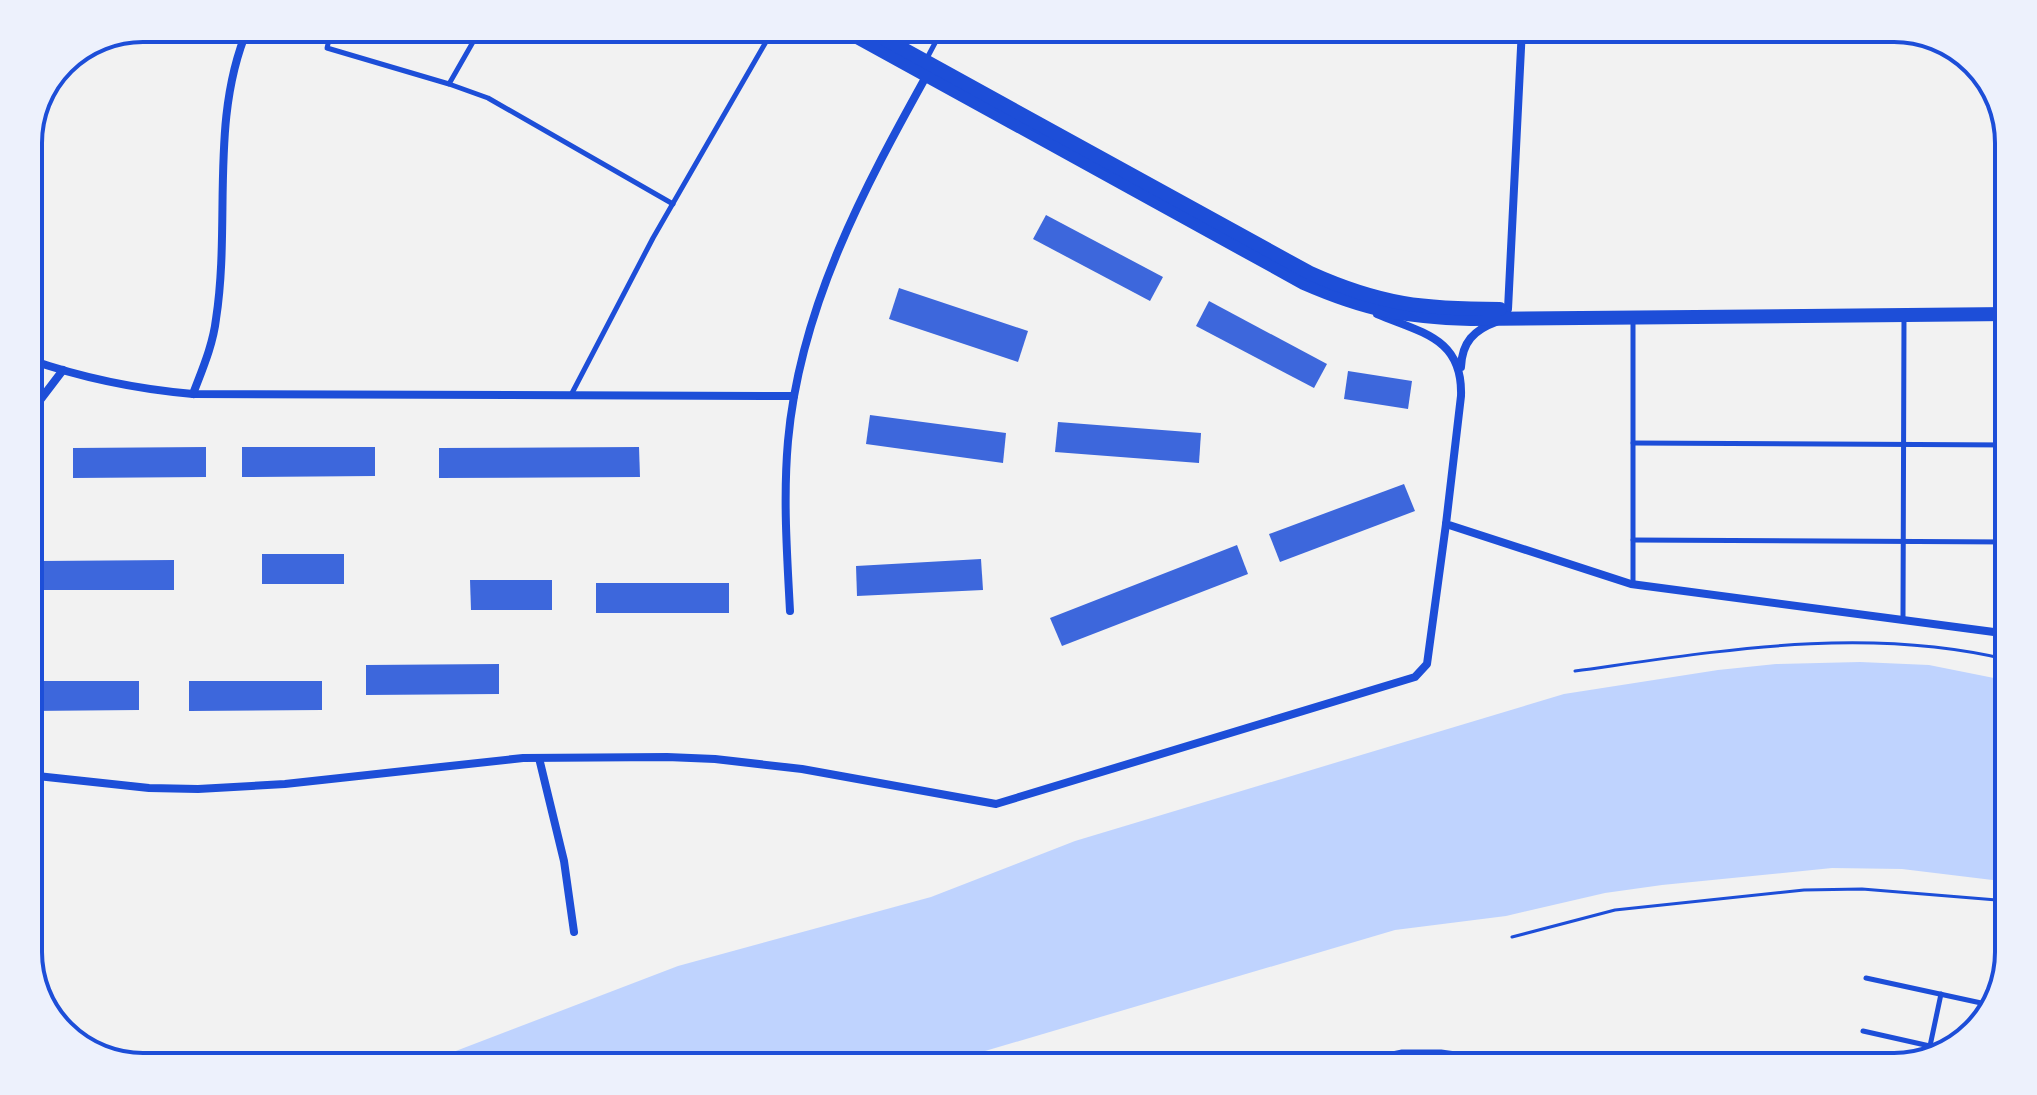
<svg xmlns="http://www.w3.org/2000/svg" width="2037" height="1095" font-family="'Alegreya Sans',sans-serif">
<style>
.water{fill:#bfd3fe}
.building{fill:#3d67dc}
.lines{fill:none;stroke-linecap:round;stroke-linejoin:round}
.path{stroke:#1d4ed8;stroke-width:3}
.service{stroke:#1d4ed8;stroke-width:5}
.minor{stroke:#1d4ed8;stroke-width:8}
.secondary{stroke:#1d4ed8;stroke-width:14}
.rim{fill:none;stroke:#1d4ed8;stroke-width:4}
</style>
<rect width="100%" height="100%" fill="#f2f2f2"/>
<!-- water -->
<polygon class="water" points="1860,662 1929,665 2009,681 2009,882 1902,869 1832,868 1662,885 1605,893 1506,916 1395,930 931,1067 414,1067 678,966 931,897 1075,841 1564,694 1718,670 1776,664"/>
<!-- building -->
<g class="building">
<polygon points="1046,215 1163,277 1150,301 1033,239"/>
<polygon points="899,288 1028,331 1018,362 889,319"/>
<polygon points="1209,301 1327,364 1314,388 1196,326"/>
<polygon points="1348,371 1412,381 1408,409 1344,399"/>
<polygon points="870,415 1006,433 1003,463 866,444"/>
<polygon points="1058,422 1201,433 1199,463 1055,452"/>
<polygon points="206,447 206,477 73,478 73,448"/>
<polygon points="242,447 375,447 375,476 242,477"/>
<polygon points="639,447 640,477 439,478 439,448"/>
<polygon points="1404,484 1415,511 1280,562 1269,534"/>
<polygon points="1237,545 1248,574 1062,646 1050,618"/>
<rect x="262" y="554" width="82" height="30"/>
<polygon points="981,559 983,590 857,596 856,566"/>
<polygon points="174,560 174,590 41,590 41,561"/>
<polygon points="470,580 552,580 552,610 471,610"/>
<rect x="596" y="583" width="133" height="30"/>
<polygon points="499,664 499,694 366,695 366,665"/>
<polygon points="28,681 139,681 139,710 28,711"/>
<polygon points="189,681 322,681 322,710 189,711"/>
</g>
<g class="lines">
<!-- path -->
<g class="path">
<path d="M 1575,671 C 1719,651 1864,625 2009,660"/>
<polyline points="1512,937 1615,910 1804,890 1862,889 2009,901"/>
</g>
<!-- service -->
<g class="service">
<polyline points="332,28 327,48 449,84 481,28"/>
<polyline points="926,60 943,28"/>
<polyline points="449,84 488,98 673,204"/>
<polyline points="571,395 653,238 774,28"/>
<polyline points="1633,443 2009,445"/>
<polyline points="1633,540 2009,542"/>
<polyline points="1633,585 1633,319"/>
<polyline points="1903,618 1904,316"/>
<polyline points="1866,978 1995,1006"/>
<polyline points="1863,1031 1952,1051"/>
<polyline points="1930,1046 1941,994"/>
<polyline points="1735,1058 1765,1067"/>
<polyline points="1329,1067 1402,1052 1441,1052 1551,1067"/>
</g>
<!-- minor -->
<g class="minor">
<polyline points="1508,309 1522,28"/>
<path d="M 1377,314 C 1422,333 1463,338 1461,396 L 1446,524 L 1631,584 L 2009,634"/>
<path d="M 28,359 C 82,378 136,389 193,394 L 794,396"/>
<path d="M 1461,367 C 1462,342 1474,330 1496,322"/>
<path d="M 193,394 C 202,370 213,345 216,319 C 231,222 209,119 248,28"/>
<polyline points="28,416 63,370"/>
<path d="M 790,611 C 787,554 783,498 788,441 C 800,307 864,188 928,73"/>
<polyline points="539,758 564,861 574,932"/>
<polyline points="28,775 149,788 198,789 285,784 523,758 667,757 715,759 802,769 996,804 1415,677 1427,664 1446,524"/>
</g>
<!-- secondary -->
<g class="secondary">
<path d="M 841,28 L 1304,283 C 1366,310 1404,317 1471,319 L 2009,314"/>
<path d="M 865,28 L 1310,273 C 1381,305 1424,309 1500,309"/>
</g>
</g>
<!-- crop -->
<path d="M0 0H2037V1095H0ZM143 42H1894A101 101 0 0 1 1995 143V952A101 101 0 0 1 1894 1053H143A101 101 0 0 1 42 952V143A101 101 0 0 1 143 42Z" fill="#edf1fc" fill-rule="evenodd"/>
<path class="rim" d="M143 42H1894A101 101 0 0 1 1995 143V952A101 101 0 0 1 1894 1053H143A101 101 0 0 1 42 952V143A101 101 0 0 1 143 42Z"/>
</svg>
